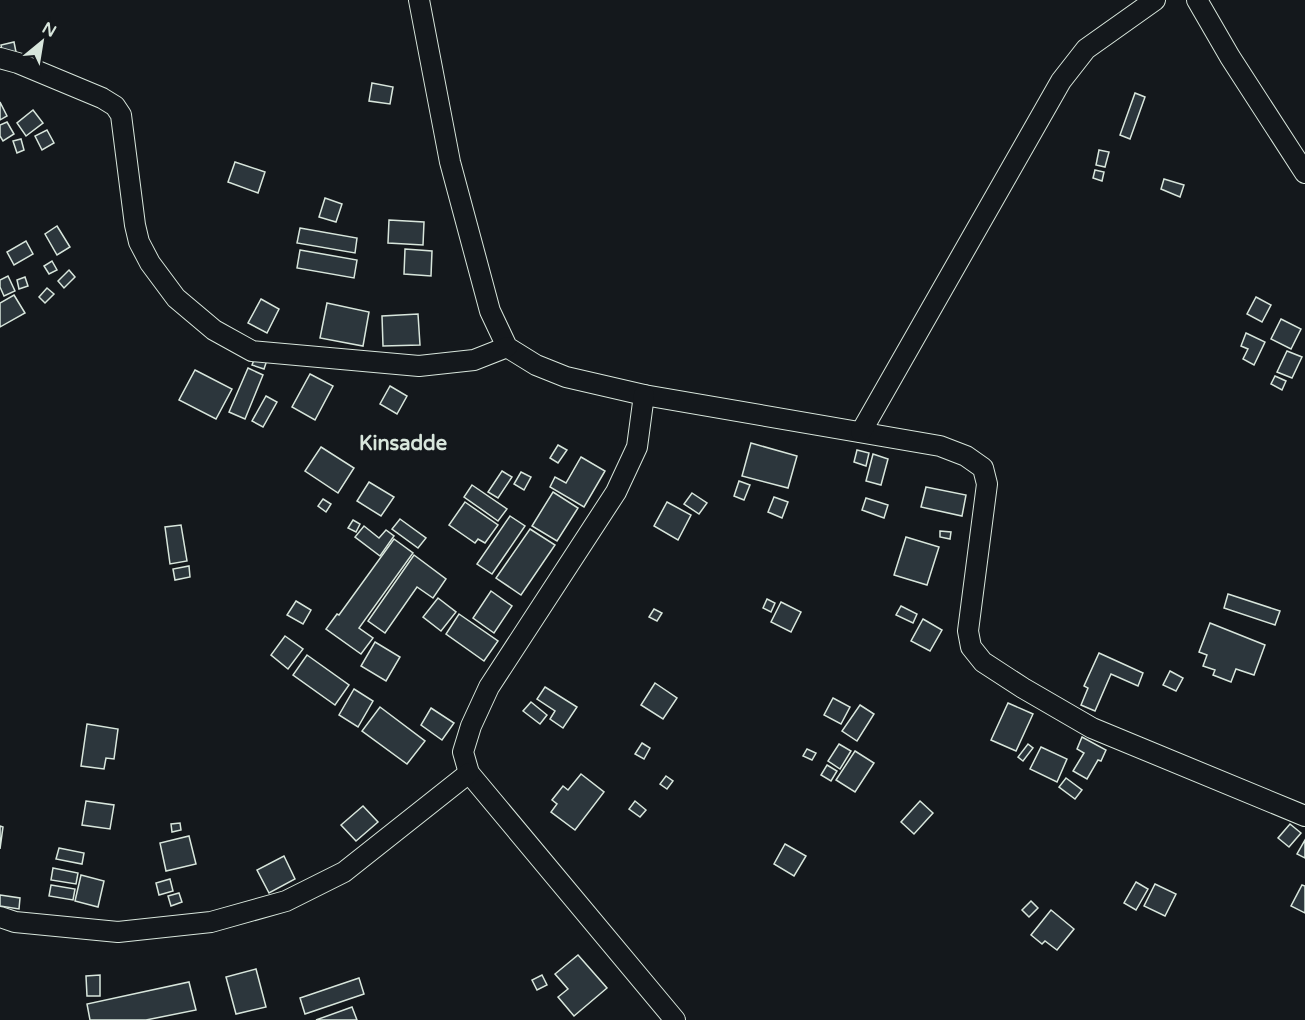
<svg xmlns="http://www.w3.org/2000/svg" width="1305" height="1020" font-family="'Varela Round',sans-serif">
<style>
.building{fill:#2c363c;stroke:#d8e6dc;stroke-width:1.5}
.lines{fill:none;stroke-linecap:round;stroke-linejoin:round}
.minor-casing{stroke:#d8e6dc;stroke-width:22}
.minor{stroke:#14181c;stroke-width:20}
.labels{text-anchor:middle;stroke-width:4.5;stroke-linejoin:round;paint-order:stroke}
.quarter-label{font-size:20px;font-weight:bold;fill:#d8e6dc;stroke:#14181c}
</style>
<rect width="100%" height="100%" fill="#14181c"/>
<!-- building -->
<g class="building">
<polygon points="14,42 16,52 3,55 1,45"/>
<polygon points="372,83 393,87 390,104 369,101"/>
<polygon points="1135,93 1145,97 1130,139 1120,135"/>
<polygon points="0,102 7,116 0,120"/>
<polygon points="33,110 43,123 26,136 17,123"/>
<polygon points="7,122 14,134 3,141 0,136 0,125"/>
<polygon points="47,130 54,143 42,150 35,136"/>
<polygon points="21,139 24,150 17,153 13,141"/>
<polygon points="1099,150 1109,152 1105,167 1096,165"/>
<polygon points="235,162 265,172 258,193 228,182"/>
<polygon points="1095,170 1104,172 1102,181 1093,178"/>
<polygon points="1164,179 1184,185 1180,197 1161,189"/>
<polygon points="325,198 342,204 336,222 319,217"/>
<polygon points="389,220 424,222 423,245 388,243"/>
<polygon points="57,226 70,247 57,255 45,234"/>
<polygon points="300,228 357,238 355,253 297,243"/>
<polygon points="26,241 33,254 14,265 7,252"/>
<polygon points="405,249 432,251 431,276 404,274"/>
<polygon points="300,250 357,260 354,278 297,268"/>
<polygon points="52,261 57,270 49,274 44,266"/>
<polygon points="69,270 75,277 64,288 58,281"/>
<polygon points="8,276 15,291 4,296 0,287 0,280"/>
<polygon points="25,277 28,286 19,289 17,280"/>
<polygon points="47,288 54,294 45,303 39,297"/>
<polygon points="14,295 25,313 0,327 0,303"/>
<polygon points="1256,297 1271,305 1262,322 1247,314"/>
<polygon points="261,299 279,309 267,333 248,323"/>
<polygon points="327,303 369,312 363,346 320,338"/>
<polygon points="418,314 420,345 383,346 382,316"/>
<polygon points="1281,319 1301,329 1291,349 1271,339"/>
<polygon points="1246,333 1265,342 1254,365 1243,359 1248,349 1241,346"/>
<polygon points="1287,351 1302,357 1292,378 1277,372"/>
<polygon points="256,355 267,360 264,369 252,365"/>
<polygon points="248,368 263,375 245,419 229,412"/>
<polygon points="195,370 232,389 216,419 179,400"/>
<polygon points="310,374 333,386 315,420 292,407"/>
<polygon points="1275,376 1286,381 1282,390 1271,384"/>
<polygon points="390,386 407,396 397,414 380,404"/>
<polygon points="266,396 277,402 263,427 252,421"/>
<polygon points="751,443 797,456 788,488 742,476"/>
<polygon points="558,445 567,450 558,463 550,458"/>
<polygon points="321,447 354,468 338,493 305,471"/>
<polygon points="857,450 869,453 866,466 854,462"/>
<polygon points="873,454 888,459 881,485 866,481"/>
<polygon points="581,457 605,471 584,507 550,487 555,477 566,483"/>
<polygon points="502,471 512,477 498,498 488,492"/>
<polygon points="521,472 531,477 524,490 514,484"/>
<polygon points="739,481 750,485 744,500 734,496"/>
<polygon points="369,482 394,497 381,516 357,501"/>
<polygon points="472,485 507,509 498,521 464,497"/>
<polygon points="926,487 966,495 962,516 921,507"/>
<polygon points="553,492 578,508 557,541 532,526"/>
<polygon points="692,493 707,503 699,514 684,504"/>
<polygon points="774,497 788,502 782,518 768,512"/>
<polygon points="866,498 888,505 884,518 862,510"/>
<polygon points="323,499 331,504 326,512 318,506"/>
<polygon points="465,502 498,525 485,543 478,539 475,543 449,525"/>
<polygon points="667,502 691,515 678,540 654,526"/>
<polygon points="510,516 525,526 492,574 477,564"/>
<polygon points="400,519 426,538 418,548 392,529"/>
<polygon points="353,520 360,524 356,532 348,528"/>
<polygon points="181,525 187,561 170,564 165,527"/>
<polygon points="364,526 379,538 386,530 394,536 380,556 355,537"/>
<polygon points="530,529 555,545 521,595 496,578"/>
<polygon points="940,531 951,532 950,539 940,537"/>
<polygon points="906,537 939,547 927,585 894,575"/>
<polygon points="394,539 413,553 359,628 373,638 361,654 326,629 337,614 339,615"/>
<polygon points="414,555 446,579 433,598 417,587 385,633 368,621"/>
<polygon points="189,566 190,577 175,580 173,569"/>
<polygon points="491,591 512,606 494,633 473,618"/>
<polygon points="1228,594 1280,611 1275,625 1224,608"/>
<polygon points="438,598 456,612 441,631 423,617"/>
<polygon points="767,599 775,603 771,612 763,608"/>
<polygon points="296,601 311,610 303,624 287,615"/>
<polygon points="781,602 801,612 791,632 771,622"/>
<polygon points="901,606 917,614 913,623 896,615"/>
<polygon points="654,609 662,613 657,621 649,617"/>
<polygon points="459,614 498,641 484,661 446,634"/>
<polygon points="923,619 942,630 930,651 911,641"/>
<polygon points="1210,623 1265,645 1254,675 1236,669 1231,682 1213,675 1215,670 1203,666 1207,655 1199,652"/>
<polygon points="285,636 303,649 288,669 271,655"/>
<polygon points="375,642 400,657 386,681 361,666"/>
<polygon points="1099,653 1143,673 1138,686 1111,674 1095,711 1081,705 1088,688 1084,686"/>
<polygon points="307,655 349,685 335,705 293,675"/>
<polygon points="1170,671 1183,678 1176,691 1163,685"/>
<polygon points="655,683 677,698 663,719 641,705"/>
<polygon points="545,687 577,707 563,728 550,719 555,711 537,699"/>
<polygon points="354,689 373,701 358,727 339,715"/>
<polygon points="833,698 850,707 841,724 824,715"/>
<polygon points="531,702 547,715 540,724 523,711"/>
<polygon points="1008,703 1033,714 1016,751 991,740"/>
<polygon points="860,705 874,714 857,741 842,731"/>
<polygon points="380,707 425,741 407,764 362,731"/>
<polygon points="431,708 454,723 442,740 421,725"/>
<polygon points="87,724 118,729 114,759 106,758 104,769 81,766"/>
<polygon points="1082,737 1106,750 1101,761 1098,760 1087,779 1073,771 1084,753 1077,749"/>
<polygon points="642,743 650,748 644,759 635,754"/>
<polygon points="839,744 851,751 840,769 828,761"/>
<polygon points="1028,744 1033,748 1023,761 1018,757"/>
<polygon points="1041,747 1067,759 1057,782 1030,769"/>
<polygon points="807,749 816,753 812,760 803,756"/>
<polygon points="855,751 874,763 855,792 836,780"/>
<polygon points="827,765 837,771 831,781 821,775"/>
<polygon points="581,774 604,792 575,830 551,812 557,804 552,800 563,786 568,790"/>
<polygon points="666,776 673,781 667,789 660,784"/>
<polygon points="1066,778 1082,790 1075,799 1059,787"/>
<polygon points="86,801 114,805 110,829 82,825"/>
<polygon points="635,801 646,810 640,817 629,809"/>
<polygon points="920,801 933,813 914,834 901,822"/>
<polygon points="363,806 378,822 356,841 341,825"/>
<polygon points="180,823 181,830 172,832 171,824"/>
<polygon points="1290,824 1301,833 1289,847 1278,838"/>
<polygon points="0,826 3,827 0,849"/>
<polygon points="189,836 196,864 166,871 160,843"/>
<polygon points="1305,840 1305,858 1297,854"/>
<polygon points="785,844 806,856 794,876 774,864"/>
<polygon points="59,848 84,853 82,864 56,859"/>
<polygon points="284,856 295,879 269,893 257,870"/>
<polygon points="53,868 78,873 76,884 51,880"/>
<polygon points="81,875 104,881 98,907 75,901"/>
<polygon points="170,879 173,891 159,895 156,883"/>
<polygon points="1136,882 1148,889 1136,910 1124,903"/>
<polygon points="1155,884 1176,894 1165,916 1144,906"/>
<polygon points="51,885 75,889 73,900 49,896"/>
<polygon points="1302,885 1305,886 1305,913 1291,906"/>
<polygon points="179,893 182,902 171,906 168,896"/>
<polygon points="0,895 20,898 19,909 0,906"/>
<polygon points="1031,901 1038,908 1029,917 1022,910"/>
<polygon points="1051,910 1074,929 1057,950 1045,941 1042,944 1031,935"/>
<polygon points="578,955 607,988 574,1016 558,997 568,989 555,974"/>
<polygon points="256,969 266,1007 236,1014 226,977"/>
<polygon points="100,975 100,996 87,996 86,976"/>
<polygon points="542,975 547,985 537,990 532,980"/>
<polygon points="359,978 364,994 305,1014 300,998"/>
<polygon points="189,982 196,1010 146,1020 90,1020 87,1004"/>
<polygon points="352,1007 357,1020 316,1020"/>
</g>
<g class="lines">
<!-- minor casing -->
<g class="minor-casing">
<g id="minor">
<polyline points="419,0 450,162 490,311 507,347 536,365 566,377 644,395 940,446 966,456 983,468 987,484 968,631 971,647 983,662 1023,688 1092,728 1305,816"/>
<polyline points="1197,0 1230,57 1305,173"/>
<polyline points="0,58 18,63 102,98 115,106 121,115 135,225 139,242 150,263 176,298 214,330 252,351 419,366 474,360 507,347"/>
<polyline points="644,395 637,447 616,492 489,687 471,726 463,752 469,773 675,1020"/>
<polyline points="861,432 1061,81 1086,49 1155,0"/>
<polyline points="0,917 15,922 118,932 211,922 286,901 344,872 469,773"/>
</g>
</g>
<!-- minor -->
<use href="#minor" class="minor"/>
</g>
<g class="labels">
<!-- quarter labels -->
<g class="quarter-label">
<text x="403" y="450">Kinsadde</text>
</g>
</g>
<!-- north arrow -->
<g transform="translate(42 42) rotate(30)" stroke="#14181c" stroke-width="4.5" paint-order="stroke">
<path d="M0-4.5L10 22L0 15L-10 22Z" fill="#d8e6dc"/>
<text y="-9" font-size="16" font-weight="bold" text-anchor="middle" fill="#d8e6dc">N</text>
</g>
</svg>
